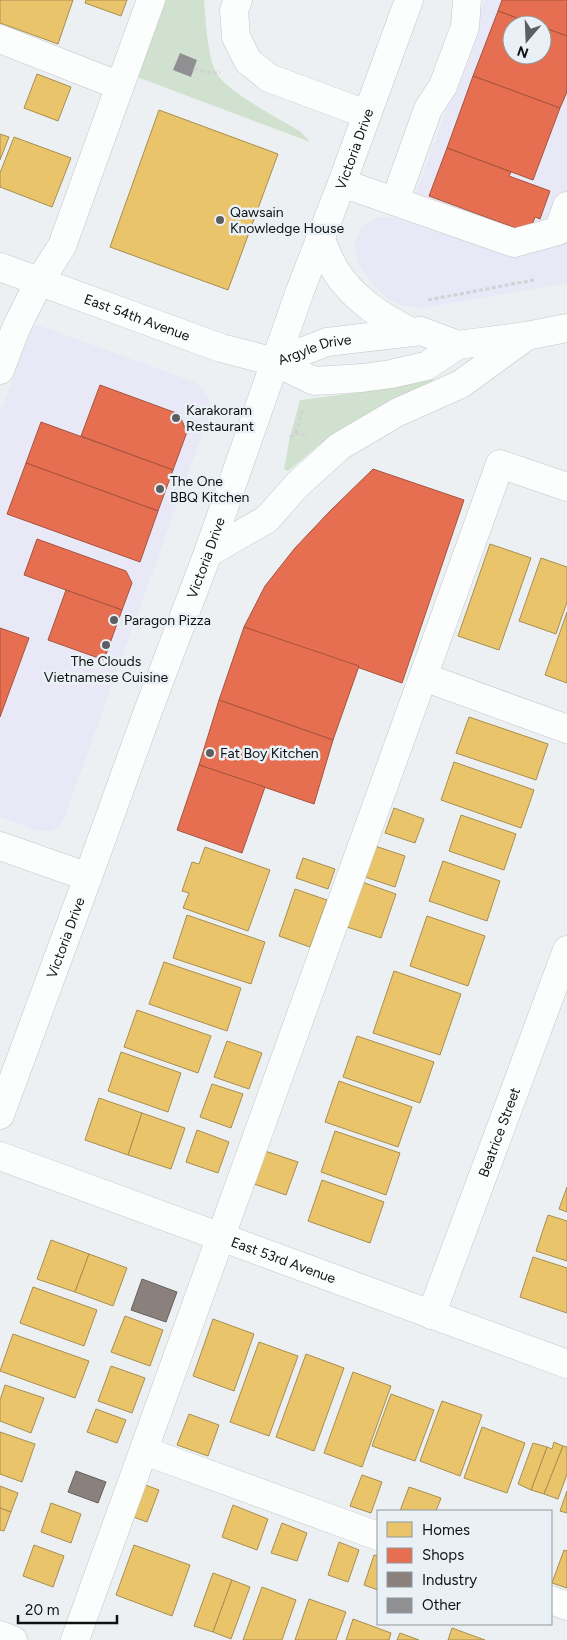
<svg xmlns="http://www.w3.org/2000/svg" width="567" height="1640" font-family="Figtree,sans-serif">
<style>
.commercial{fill:#e8e8f6;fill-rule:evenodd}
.green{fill:#d1e1cf}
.homes{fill:#e9c46a;stroke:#a88e50}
.shops{fill:#e76f51;stroke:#a6533e}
.industry{fill:#8a817c;stroke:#655f5c}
.building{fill:#909092}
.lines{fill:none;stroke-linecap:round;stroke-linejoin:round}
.minor-casing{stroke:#c3c6c8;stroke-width:29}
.path{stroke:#d1d2d4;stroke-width:3;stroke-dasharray:4 2.5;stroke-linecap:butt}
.minor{stroke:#fcfdfd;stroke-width:28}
.poi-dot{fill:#5c5f61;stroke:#e9f0f6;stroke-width:2}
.labels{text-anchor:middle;stroke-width:5;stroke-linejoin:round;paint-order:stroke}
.street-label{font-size:14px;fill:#0f1113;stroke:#e9f0f6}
.poi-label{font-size:14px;fill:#0f1113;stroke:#e9f0f6;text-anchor:start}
</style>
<rect width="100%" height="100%" fill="#ecf0f3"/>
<!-- commercial -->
<g class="commercial">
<path d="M 485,0 L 567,0 L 567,283 L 424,308 L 402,305 L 390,300 L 379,291 L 366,275 L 357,262 L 355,242 L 362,227 L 378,217 L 392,217 L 406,222 ZM 512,25 L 542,25 L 542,55 L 512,55 Z"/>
<polygon points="38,325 197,383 208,397 211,409 65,816 59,826 51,831 38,831 0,817 0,413 32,328"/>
</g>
<!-- green -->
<g class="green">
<path d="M 166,0 L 204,0 C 206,21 207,54 216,72 C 225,91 282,120 301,132 L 310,142 L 137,77 Z"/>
<polygon points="430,378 434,380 433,384 360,420 324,441 288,471 284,469 290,437 300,400 362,392"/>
</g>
<!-- homes -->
<g class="homes">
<polygon points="0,0 73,0 58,44 0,23"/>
<polygon points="86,0 127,0 121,16 85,3"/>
<polygon points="37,74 71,87 58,121 24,108"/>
<polygon points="159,110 278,154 228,290 110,247"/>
<polygon points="0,134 9,137 0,160"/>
<polygon points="14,137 71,158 52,207 0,187 0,173"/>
<polygon points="490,544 531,558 499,650 458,636"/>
<polygon points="541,558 567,567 567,602 556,634 519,621"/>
<polygon points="567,612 567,683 545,675"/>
<polygon points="469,717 548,744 536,780 456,753"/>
<polygon points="454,762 534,790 521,828 441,800"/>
<polygon points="394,808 424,819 415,843 385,833"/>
<polygon points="461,815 516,834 504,870 449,851"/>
<polygon points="375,846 405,856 395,887 365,877"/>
<polygon points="205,847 270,870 248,931 183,908 189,893 182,891 192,862 199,864"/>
<polygon points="303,858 335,869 328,889 296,878"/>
<polygon points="443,861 500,881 487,921 429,901"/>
<polygon points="362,882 396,894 381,938 347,927"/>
<polygon points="295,889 327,900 310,947 279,936"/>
<polygon points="187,915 265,942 251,984 173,958"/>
<polygon points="427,916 485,936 468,986 410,966"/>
<polygon points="164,962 241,988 227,1031 149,1004"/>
<polygon points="394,971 461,994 440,1055 373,1033"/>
<polygon points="137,1010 211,1036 198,1073 124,1047"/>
<polygon points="357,1036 434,1062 420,1103 343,1077"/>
<polygon points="227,1041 262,1053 249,1089 214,1077"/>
<polygon points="121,1052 181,1073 168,1112 108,1091"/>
<polygon points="339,1081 412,1107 398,1147 325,1122"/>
<polygon points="212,1084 243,1094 231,1128 200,1117"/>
<polygon points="99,1098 142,1113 128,1155 85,1140"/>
<polygon points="142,1113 185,1128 171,1169 128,1155"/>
<polygon points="197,1130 229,1142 218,1173 186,1162"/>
<polygon points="335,1131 400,1153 386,1195 321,1172"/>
<polygon points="262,1150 298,1162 286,1195 251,1183"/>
<polygon points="322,1180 384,1202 370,1243 308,1221"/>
<polygon points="567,1187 567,1212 559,1209"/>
<polygon points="548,1215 567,1221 567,1261 536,1251"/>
<polygon points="51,1240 89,1254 75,1292 37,1279"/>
<polygon points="89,1254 127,1268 113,1306 75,1292"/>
<polygon points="533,1257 567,1268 567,1313 520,1297"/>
<polygon points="33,1287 97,1310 84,1346 20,1323"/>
<polygon points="125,1316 163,1330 150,1366 111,1352"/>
<polygon points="213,1319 254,1334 234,1391 193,1376"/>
<polygon points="13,1334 89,1361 75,1398 0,1371"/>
<polygon points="259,1342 298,1356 269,1436 230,1422"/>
<polygon points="306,1354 344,1368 314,1451 276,1437"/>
<polygon points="111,1366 145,1378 132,1413 98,1401"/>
<polygon points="353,1372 391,1386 362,1467 324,1453"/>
<polygon points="5,1385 44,1398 31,1433 0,1421 0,1400"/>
<polygon points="391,1394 434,1410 415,1461 372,1446"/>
<polygon points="442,1401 482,1415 460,1476 420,1461"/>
<polygon points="96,1409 126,1420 117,1443 87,1432"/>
<polygon points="189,1414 219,1425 208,1456 177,1445"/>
<polygon points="482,1427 525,1443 507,1493 464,1478"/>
<polygon points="0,1432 35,1444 22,1482 0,1474"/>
<polygon points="554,1442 563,1446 544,1494 531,1490 547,1447 552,1449"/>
<polygon points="533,1443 547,1447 531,1490 518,1484"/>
<polygon points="563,1446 567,1447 567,1474 558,1499 544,1494"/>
<polygon points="362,1475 382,1482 371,1513 350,1506"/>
<polygon points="140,1483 159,1490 147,1522 128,1515"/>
<polygon points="0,1486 18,1493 11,1512 0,1508"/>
<polygon points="409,1487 441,1498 436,1511 400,1511"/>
<polygon points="567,1491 567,1513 560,1511"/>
<polygon points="51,1503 81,1514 71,1543 41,1532"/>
<polygon points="233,1505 268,1519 257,1550 222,1537"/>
<polygon points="0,1508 11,1512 4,1531 0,1530"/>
<polygon points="282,1523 307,1533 297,1561 271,1553"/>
<polygon points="339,1542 359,1550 348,1582 328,1575"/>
<polygon points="34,1545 64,1556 53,1587 23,1576"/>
<polygon points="134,1545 190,1565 172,1616 116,1595"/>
<polygon points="564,1550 567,1551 567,1588 552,1583"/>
<polygon points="374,1555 378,1556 378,1590 364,1585"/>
<polygon points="213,1573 232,1580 213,1632 194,1626"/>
<polygon points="232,1580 250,1587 231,1639 213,1632"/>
<polygon points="262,1587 296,1600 282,1640 243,1640"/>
<polygon points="309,1599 346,1612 336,1640 295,1640"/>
<polygon points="353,1619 391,1633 389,1640 346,1640"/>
<polygon points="452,1628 485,1640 448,1640"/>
<polygon points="400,1633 419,1640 397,1640"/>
</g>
<!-- shops -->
<g class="shops">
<polygon points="502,0 567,0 567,36 542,27 542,25 536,25 498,11"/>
<polygon points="498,11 536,25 512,25 512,55 542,55 542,27 567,36 567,92 560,108 473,76"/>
<polygon points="473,76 560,108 533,180 447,148"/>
<polygon points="447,148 511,172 509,176 550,191 540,219 535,217 529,233 429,196"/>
<polygon points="100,385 179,414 187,432 173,470 81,436"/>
<polygon points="41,422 173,470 158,511 26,463"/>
<polygon points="26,463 158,511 140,562 7,514"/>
<polygon points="373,469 464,500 402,683 244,627 265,586 295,548 330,511"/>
<polygon points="37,539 126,571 132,583 122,610 24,575"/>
<polygon points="66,590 122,610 104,660 48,640"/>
<polygon points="244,627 359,666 333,740 219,700"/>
<polygon points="0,628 29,638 0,717"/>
<polygon points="219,700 333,740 314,804 199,765"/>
<polygon points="199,765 265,787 242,853 177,830"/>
</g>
<!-- industry -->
<g class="industry">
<polygon points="142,1279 177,1292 166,1322 131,1310"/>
<polygon points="76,1471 106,1482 98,1503 68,1492"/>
</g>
<!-- building -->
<polygon class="building" points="180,53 197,60 191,77 173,70"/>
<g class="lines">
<!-- minor casing -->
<g class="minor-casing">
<g id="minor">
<polyline points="238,0 234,10 236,37 248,61 269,78 366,114"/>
<polyline points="0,39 120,86"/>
<polyline points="342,183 514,243 558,231 567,206"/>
<polyline points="395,201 428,109 443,86 465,27 467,0"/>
<path d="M 320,238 C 325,248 329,260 335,270 C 353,299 382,317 411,332"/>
<path id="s1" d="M 0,267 L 221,348 L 275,362 L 314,381 L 362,378 L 391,374 L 426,366 L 458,345 L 526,336 L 567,328"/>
<path id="s2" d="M 275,362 L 327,342 L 421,331 L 458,345"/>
<polyline points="0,370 16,328 39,282 62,246 151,0"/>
<polyline points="208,553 267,519 298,484 340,446 398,412 461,384 524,338"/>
<polyline points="424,677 567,729"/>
<polyline points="0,846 88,877"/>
<path id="s3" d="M 0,1115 L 88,877 L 148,711 L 208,553 L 300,291 L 342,183 L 409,0"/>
<path id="s4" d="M 0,1156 L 567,1364"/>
<path id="s5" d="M 431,1315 L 567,950"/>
<polyline points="145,1451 378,1536"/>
<polyline points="551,1600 567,1606"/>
<polyline points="0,1635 13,1640"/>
<polyline points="75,1640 500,464 567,487"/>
</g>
</g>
<!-- path -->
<g class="path">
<path d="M 194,68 C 202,71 212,75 220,72"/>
<polyline points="428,300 534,280"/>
<polyline points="296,433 303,408"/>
<polyline points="290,437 296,433 305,435"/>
</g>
<!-- minor -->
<use href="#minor" class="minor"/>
</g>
<!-- markers -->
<g class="poi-dot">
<circle cx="220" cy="220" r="5"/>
<circle cx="176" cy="418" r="5"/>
<circle cx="160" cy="489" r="5"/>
<circle cx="114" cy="620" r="5"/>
<circle cx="106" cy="645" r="5"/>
<circle cx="210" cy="753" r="5"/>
</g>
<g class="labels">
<!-- street labels -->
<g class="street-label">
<text dy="5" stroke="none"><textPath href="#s3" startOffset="1029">Victoria Drive</textPath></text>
<text dy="5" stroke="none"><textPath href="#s1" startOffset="146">East 54th Avenue</textPath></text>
<text dy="5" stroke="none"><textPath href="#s2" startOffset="42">Argyle Drive</textPath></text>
<text dy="5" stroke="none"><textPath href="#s3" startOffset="594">Victoria Drive</textPath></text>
<text dy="5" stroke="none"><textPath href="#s3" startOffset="189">Victoria Drive</textPath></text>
<text dy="5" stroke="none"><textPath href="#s5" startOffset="195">Beatrice Street</textPath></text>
<text dy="5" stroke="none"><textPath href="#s4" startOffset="302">East 53rd Avenue</textPath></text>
</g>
<!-- poi labels -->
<g class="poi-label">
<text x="230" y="217">Qawsain<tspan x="230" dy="16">Knowledge House</tspan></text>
<text x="186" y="415">Karakoram<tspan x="186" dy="16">Restaurant</tspan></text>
<text x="170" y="486">The One<tspan x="170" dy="16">BBQ Kitchen</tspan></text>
<text x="124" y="625">Paragon Pizza</text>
<text x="106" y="666" text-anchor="middle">The Clouds<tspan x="106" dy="16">Vietnamese Cuisine</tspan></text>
<text x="220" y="758">Fat Boy Kitchen</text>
</g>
</g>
<!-- legend -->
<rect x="377" y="1510" width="175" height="115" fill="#e9f0f6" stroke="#92979b"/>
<rect x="387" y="1522" width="25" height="15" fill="#e9c46a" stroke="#92979b"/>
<text x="422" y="1535" font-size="15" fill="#0f1113">Homes</text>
<rect x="387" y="1548" width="25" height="15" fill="#e76f51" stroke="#92979b"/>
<text x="422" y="1560" font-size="15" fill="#0f1113">Shops</text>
<rect x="387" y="1572" width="25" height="15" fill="#8a817c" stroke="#92979b"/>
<text x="422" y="1585" font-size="15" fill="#0f1113">Industry</text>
<rect x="387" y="1598" width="25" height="15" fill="#909092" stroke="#92979b"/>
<text x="422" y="1610" font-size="15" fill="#0f1113">Other</text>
<!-- north arrow -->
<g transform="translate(527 40) rotate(199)"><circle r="24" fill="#e9f0f6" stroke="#92979b"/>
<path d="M0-4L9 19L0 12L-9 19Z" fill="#5c5f61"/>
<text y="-8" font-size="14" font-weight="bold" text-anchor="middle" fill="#0f1113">N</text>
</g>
<!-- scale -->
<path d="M18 1615v8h99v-8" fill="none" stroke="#0f1113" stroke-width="2.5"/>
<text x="25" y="1615" font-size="15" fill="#0f1113" stroke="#e9f0f6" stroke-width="4" paint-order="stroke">20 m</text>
</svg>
